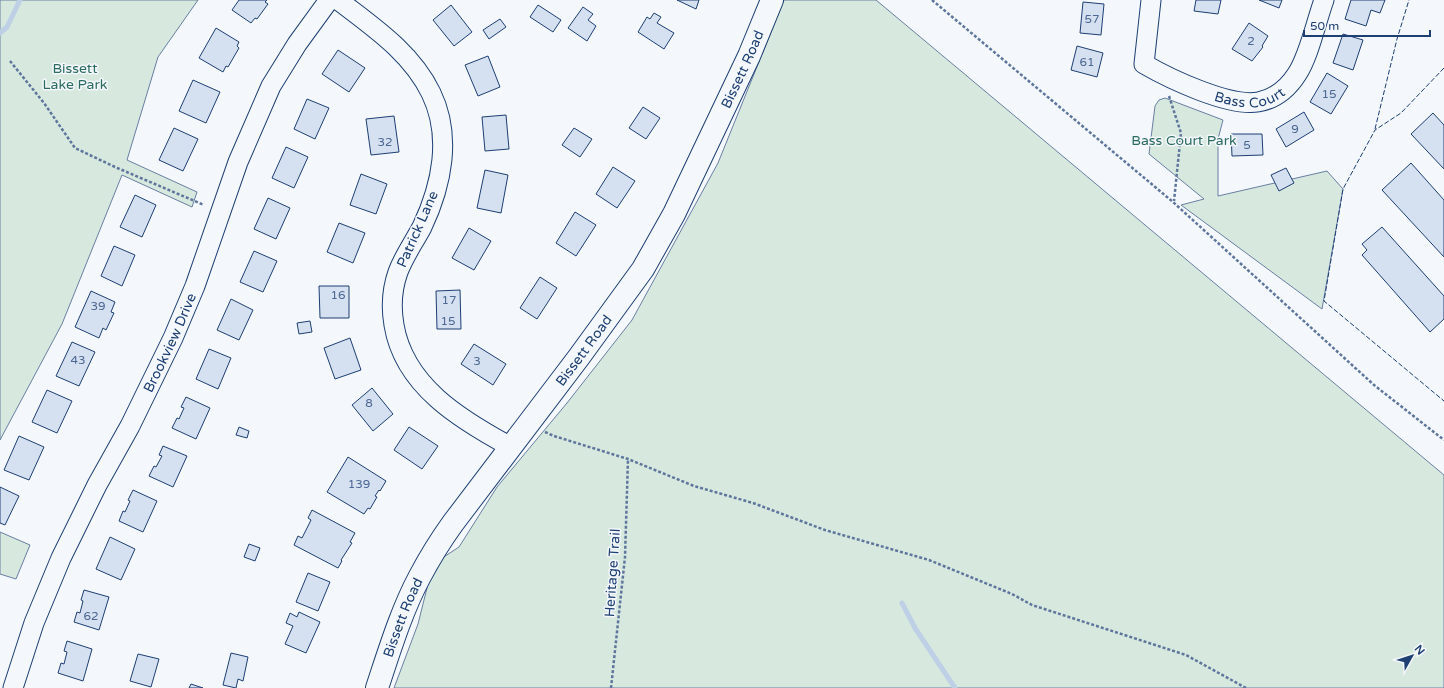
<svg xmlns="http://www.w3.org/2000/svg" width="1444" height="688" font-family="'Varela Round',sans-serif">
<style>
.green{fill:#d7e8df;stroke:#687fa3}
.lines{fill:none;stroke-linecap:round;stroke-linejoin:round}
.stream{stroke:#bed0e5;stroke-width:5}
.building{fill:#d5e0f0;stroke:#1d3f73}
.minor-casing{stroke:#1d3f73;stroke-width:21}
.major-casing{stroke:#1d3f73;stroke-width:24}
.path{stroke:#5e769c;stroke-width:2.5;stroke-dasharray:3 2;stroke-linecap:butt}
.minor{stroke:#f4f7fb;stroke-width:19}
.major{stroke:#f4f7fb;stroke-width:22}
.fence{stroke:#1d3f73;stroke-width:1;stroke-dasharray:5 2;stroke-linecap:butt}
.labels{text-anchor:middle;stroke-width:3;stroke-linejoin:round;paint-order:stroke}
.number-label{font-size:12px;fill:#4b6792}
.park-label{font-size:14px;fill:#2c6c60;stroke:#f4f7fb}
.street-label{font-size:14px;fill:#1d3f73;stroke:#f4f7fb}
</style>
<rect width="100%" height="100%" fill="#f4f7fb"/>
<!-- green -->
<g class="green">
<polygon points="0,0 198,0 158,57 127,160 197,192 192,207 122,175 62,324 0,440"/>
<polygon points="784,0 876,0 1444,475 1444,688 394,688 418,624 433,564 459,547 497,487 567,403 632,320 718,163"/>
<polygon points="1165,98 1223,120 1218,139 1218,196 1327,171 1343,189 1322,309 1181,205 1204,199 1149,154 1155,106 1159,100"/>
<polygon points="0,532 30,545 16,579 0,574"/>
</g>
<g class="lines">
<!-- stream -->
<g class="stream">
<polyline points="0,33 7,27 20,0"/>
<polyline points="902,603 915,628 955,688"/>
</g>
</g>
<!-- building -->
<g class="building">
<polygon points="239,0 267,0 265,2 268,4 257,19 255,18 251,23 232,10"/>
<polygon points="677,0 699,0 696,9"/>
<polygon points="1196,0 1221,0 1218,14 1194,11"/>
<polygon points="1259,0 1282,0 1279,8"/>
<polygon points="1351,0 1385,0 1380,13 1371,10 1366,26 1345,19"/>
<polygon points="1083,2 1104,4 1101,35 1080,33"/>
<polygon points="451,5 472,32 454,46 433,20"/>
<polygon points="538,5 561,20 553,32 530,17"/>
<polygon points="583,7 593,14 588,20 596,26 587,41 568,28"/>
<polygon points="654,13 661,17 657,23 674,33 664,49 638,32 647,17 650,19"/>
<polygon points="500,19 506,27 489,39 483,30"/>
<polygon points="1249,23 1268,36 1262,46 1263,47 1252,61 1232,49"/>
<polygon points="216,28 239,42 237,46 239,48 228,67 226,66 223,72 199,58"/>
<polygon points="1343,34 1363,40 1353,70 1333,63"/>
<polygon points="1077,46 1103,53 1097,77 1071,70"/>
<polygon points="338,50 365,68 349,92 322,74"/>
<polygon points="488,56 500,87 478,96 465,65"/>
<polygon points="1327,73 1348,86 1331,114 1310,102"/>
<polygon points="193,80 220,92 206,123 179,111"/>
<polygon points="307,99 329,108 315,139 294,129"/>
<polygon points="643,107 660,118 646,139 629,128"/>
<polygon points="1304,112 1314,130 1286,147 1276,129"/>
<polygon points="1433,113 1444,125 1444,169 1411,134"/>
<polygon points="506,115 509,149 485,151 482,117"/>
<polygon points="394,116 399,152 371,155 366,119"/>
<polygon points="174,128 198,139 183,171 159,160"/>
<polygon points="574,128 592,139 580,157 562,145"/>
<polygon points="1231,134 1262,134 1263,155 1232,156"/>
<polygon points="286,147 308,157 294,188 272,178"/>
<polygon points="1411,163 1444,200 1444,257 1382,190"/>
<polygon points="613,167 635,181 617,208 596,194"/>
<polygon points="1286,168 1294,183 1279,191 1271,175"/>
<polygon points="485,170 508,175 501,213 477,208"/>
<polygon points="361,174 387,184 376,214 350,205"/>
<polygon points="135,195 156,205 142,237 120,227"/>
<polygon points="268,198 290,208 276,239 254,229"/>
<polygon points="575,212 596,225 576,256 556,243"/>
<polygon points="339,223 365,233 353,263 327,252"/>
<polygon points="1382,227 1444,296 1444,319 1430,332 1362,255 1367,250 1362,244"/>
<polygon points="469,228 491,241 474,270 452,258"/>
<polygon points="114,246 135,255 122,286 101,276"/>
<polygon points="254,251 277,261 263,292 240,282"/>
<polygon points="540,277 557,288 537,319 520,308"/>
<polygon points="319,286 349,286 349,318 320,318"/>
<polygon points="460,290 461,329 437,329 436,291"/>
<polygon points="91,291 115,302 111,312 114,313 106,330 103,328 99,338 75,327"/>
<polygon points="231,299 253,310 239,340 217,330"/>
<polygon points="310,321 312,332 299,334 297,323"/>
<polygon points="350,338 361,370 335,379 324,348"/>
<polygon points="72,342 95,352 79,386 56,376"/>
<polygon points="474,344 506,364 493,385 461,364"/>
<polygon points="209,349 231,358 218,389 196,379"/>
<polygon points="372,388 393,414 373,431 352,405"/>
<polygon points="47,390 72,401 57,433 32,422"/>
<polygon points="186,397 210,408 196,439 172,428 177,418 179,419 184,408 181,407"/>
<polygon points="239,427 249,431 247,438 236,435"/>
<polygon points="409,427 438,446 422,469 394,450"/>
<polygon points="19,436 44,447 29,480 4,470"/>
<polygon points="163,446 187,456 173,487 149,476 154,466 156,467 162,456 159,455"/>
<polygon points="348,457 386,481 380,491 379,490 375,496 377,497 370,509 368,508 364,514 327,492"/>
<polygon points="0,487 19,496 5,525 0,523"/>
<polygon points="133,490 157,501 143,532 119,521 123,511 125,512 130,501 128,500"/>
<polygon points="312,510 355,533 350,542 352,543 341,560 342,561 338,568 294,545 298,536 302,538 311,520 308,518"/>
<polygon points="110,537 135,549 121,580 96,569"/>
<polygon points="249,544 260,548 255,561 244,557"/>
<polygon points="308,573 330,582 318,611 296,602"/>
<polygon points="84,590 109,597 99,630 74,622 77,612 80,613 83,601 81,600"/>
<polygon points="299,612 320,622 306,653 285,644 293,626 286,623 290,613 297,617"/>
<polygon points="67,641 92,649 83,681 58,673 61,663 64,664 67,652 64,651"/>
<polygon points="231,653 248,657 243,681 238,679 236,688 223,685"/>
<polygon points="138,654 159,659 151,687 130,681"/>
<polygon points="191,684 203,688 189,688"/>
</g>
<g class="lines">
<!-- minor casing -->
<g class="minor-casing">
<g id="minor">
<path d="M 338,0 C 373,27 411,52 431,93 C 452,136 442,185 422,227 C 414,242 404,256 398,272 C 392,289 391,308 394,325 C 404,386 461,420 511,447"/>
<path id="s1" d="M 1151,0 L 1144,64 C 1170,79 1229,107 1258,102 C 1275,99 1288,88 1297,74 C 1309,56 1316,22 1324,0"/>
<path id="s2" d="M 13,688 L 34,623 L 61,558 L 97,485 L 130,426 L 173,338 L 195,286 L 238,162 L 271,86 L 297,44 L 329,0"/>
</g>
</g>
<!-- major casing -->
<g class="major-casing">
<g id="major">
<path id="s3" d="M 377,688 C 389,652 401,612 419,578 C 429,559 440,541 453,523 L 579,357 L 643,269 L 674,214 L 749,56 L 772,0"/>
</g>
</g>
<!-- path -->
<g class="path">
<polyline points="932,0 1173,202 1374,385 1444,440"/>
<polyline points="10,61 44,103 75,148 115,167 204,205"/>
<polyline points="1169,96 1181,133 1174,201"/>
<polyline points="545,432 554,436 628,459 694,486 753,503 825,530 929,560 1012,594 1032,605 1186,655 1246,688"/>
<polyline points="611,688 625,557 628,459"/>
</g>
<!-- minor -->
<use href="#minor" class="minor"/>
<!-- major -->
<use href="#major" class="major"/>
<!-- fence -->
<g class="fence">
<polyline points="1444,68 1401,113 1375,130 1343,189 1324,301 1444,401"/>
<polyline points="1375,129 1397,39 1409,0"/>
</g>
</g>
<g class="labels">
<!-- number labels -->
<g class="number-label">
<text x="1092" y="23">57</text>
<text x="1251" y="45">2</text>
<text x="1087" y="66">61</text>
<text x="1329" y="98">15</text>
<text x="1295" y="133">9</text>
<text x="385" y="146">32</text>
<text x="1247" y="149">5</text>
<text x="338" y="299">16</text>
<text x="449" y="304">17</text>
<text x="98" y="310">39</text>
<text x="448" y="325">15</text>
<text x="78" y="364">43</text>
<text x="477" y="365">3</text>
<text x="369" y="407">8</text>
<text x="359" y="488">139</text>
<text x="91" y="620">62</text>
</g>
<!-- park labels -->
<g class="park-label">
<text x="75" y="73">Bissett<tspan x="75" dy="16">Lake Park</tspan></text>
<text x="1184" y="145">Bass Court Park</text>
</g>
<!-- street labels -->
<g class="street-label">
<text dy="5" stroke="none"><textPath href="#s3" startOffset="723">Bissett Road</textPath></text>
<text dy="5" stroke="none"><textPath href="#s1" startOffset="178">Bass Court</textPath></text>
<text transform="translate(417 229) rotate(-66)" y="5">Patrick Lane</text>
<text dy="5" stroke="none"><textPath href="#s2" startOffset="380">Brookview Drive</textPath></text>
<text dy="5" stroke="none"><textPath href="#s3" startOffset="399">Bissett Road</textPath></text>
<text transform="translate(612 573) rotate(-86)" y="5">Heritage Trail</text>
<text dy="5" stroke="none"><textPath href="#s3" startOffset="75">Bissett Road</textPath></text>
</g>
</g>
<!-- north arrow -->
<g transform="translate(1412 656) rotate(51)" stroke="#f4f7fb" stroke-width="3" paint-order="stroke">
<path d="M0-3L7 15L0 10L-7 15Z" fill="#1d3f73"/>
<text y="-6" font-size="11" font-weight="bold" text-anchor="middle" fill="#1d3f73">N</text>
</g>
<!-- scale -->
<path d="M1304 30v6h126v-6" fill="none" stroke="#1d3f73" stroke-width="2"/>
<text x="1310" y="30" font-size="12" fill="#1d3f73" stroke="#f4f7fb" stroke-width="3" paint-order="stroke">50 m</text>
</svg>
